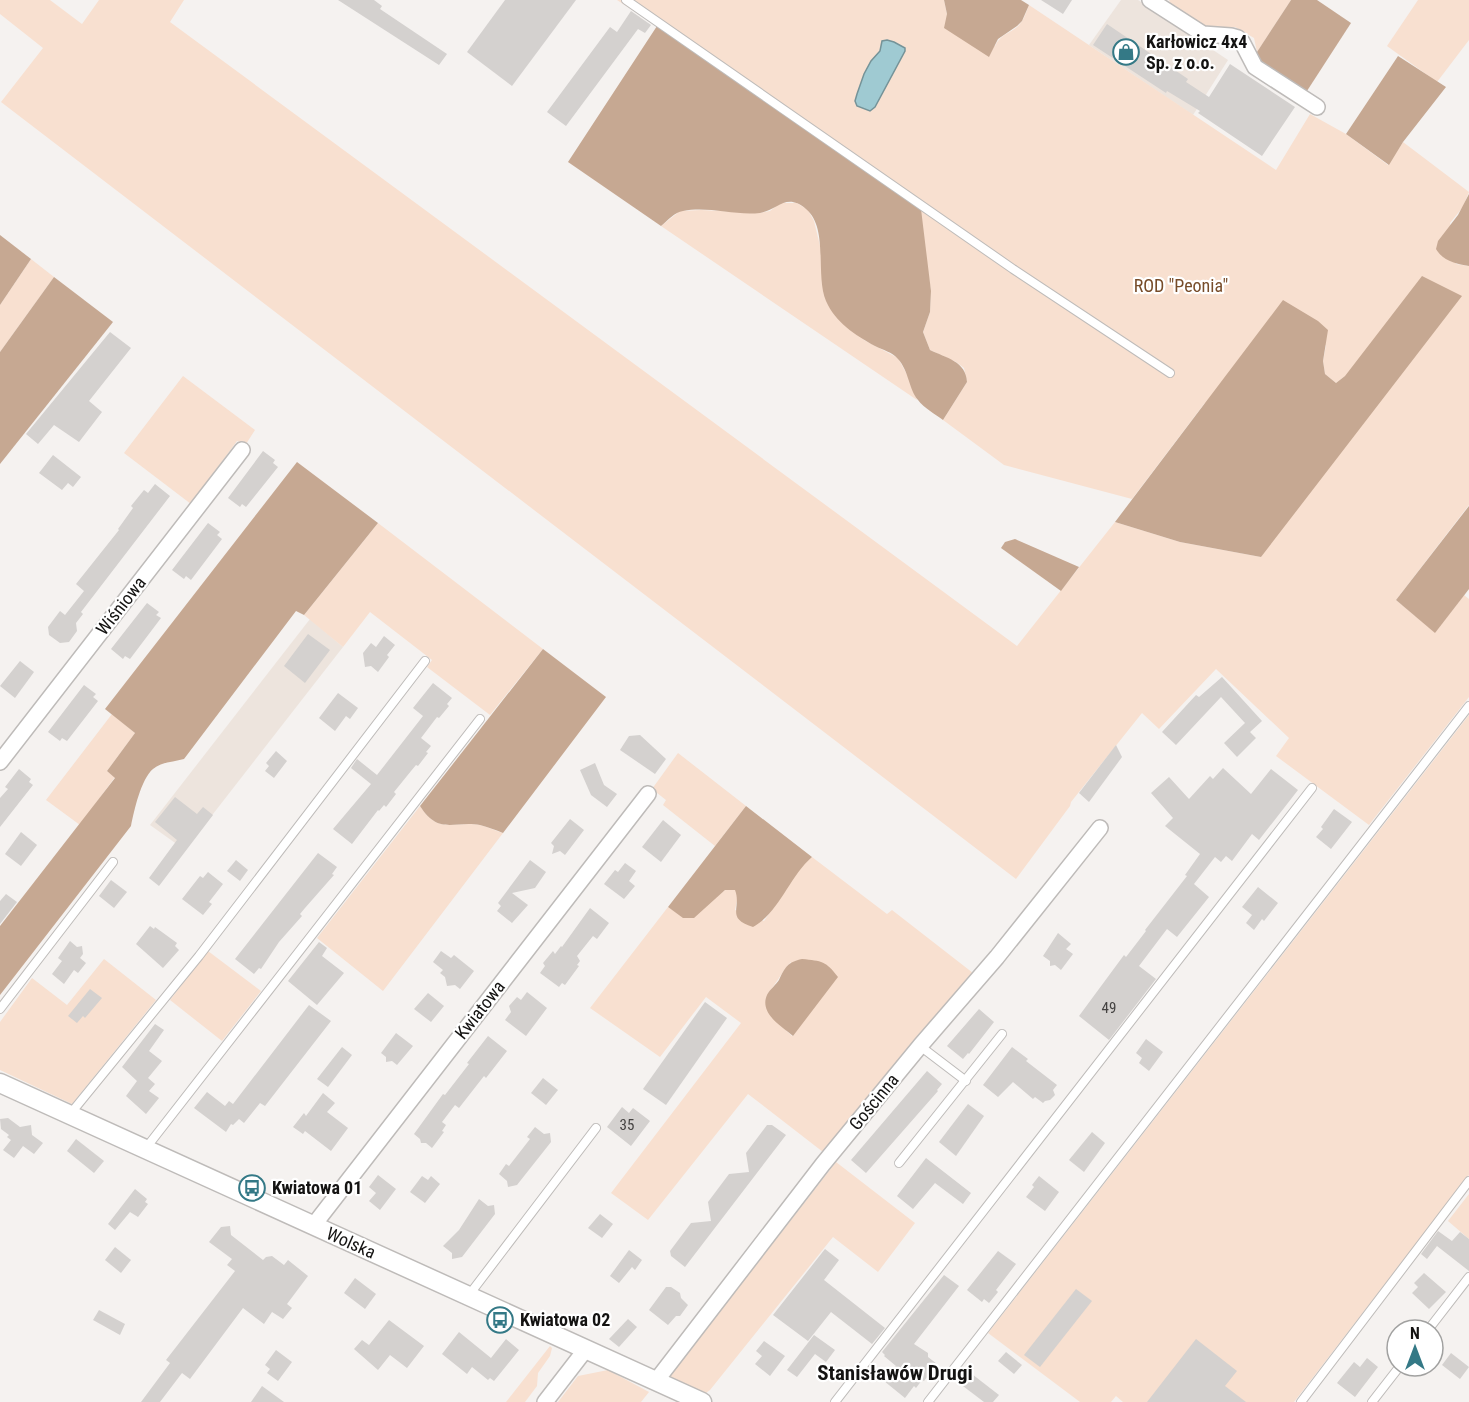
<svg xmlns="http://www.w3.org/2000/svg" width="1469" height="1402" font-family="'Roboto Condensed',sans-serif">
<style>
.built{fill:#ede4dd}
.green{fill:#f8e0d0;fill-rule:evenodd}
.forest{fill:#c6a892}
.water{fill:#9fcad2;stroke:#759398;stroke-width:1.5}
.building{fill:#d4d1cf}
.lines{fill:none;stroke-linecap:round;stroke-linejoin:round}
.service-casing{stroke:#bebbb9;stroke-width:10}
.minor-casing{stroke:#bebbb9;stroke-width:18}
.tertiary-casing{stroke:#bebbb9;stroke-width:21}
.service{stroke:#fff;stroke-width:8}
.minor{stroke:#fff;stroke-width:15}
.tertiary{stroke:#fff;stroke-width:18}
.labels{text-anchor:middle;stroke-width:4.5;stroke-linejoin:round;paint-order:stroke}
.number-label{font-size:15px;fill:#444241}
.poi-label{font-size:18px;font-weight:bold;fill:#141312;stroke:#fff;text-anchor:start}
.park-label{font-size:18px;fill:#774c29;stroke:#fff}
.street-label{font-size:18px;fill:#141312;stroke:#fff}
.quarter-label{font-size:21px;font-weight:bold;fill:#141312;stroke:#fff}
</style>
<rect width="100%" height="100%" fill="#f5f2f0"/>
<!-- built -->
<g class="built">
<polygon points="1121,0 1138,0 1228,60 1193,115 1089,45"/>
<polygon points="310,619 343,647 185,850 150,825"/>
</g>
<!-- green -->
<g class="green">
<path d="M 0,0 L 50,0 L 82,24 L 99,0 L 184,0 L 170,22 L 1017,646 L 1115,522 L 1180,542 L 1261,557 L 1345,376 L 1336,383 L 1325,374 L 1323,361 L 1326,345 L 1204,404 L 1132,499 L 1004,465 L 943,420 L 967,382 L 964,368 L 956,362 L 930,350 L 923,332 L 930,312 L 931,291 L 928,272 L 657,26 L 617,0 L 944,0 L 947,14 L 995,46 C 1000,35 1008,34 1017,27 C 1023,22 1026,13 1029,5 L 1276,170 L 1310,114 L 1346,134 L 1388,165 L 1403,142 L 1469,192 L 1463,207 L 1450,223 L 1456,264 L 1469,266 L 1469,505 L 1396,600 L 1435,632 L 1464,595 L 1469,599 L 1469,697 L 1369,825 L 1276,756 L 1289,738 L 1216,669 L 1159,729 L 1142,713 L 1071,802 L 1070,806 L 1016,879 L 1,102 L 43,48 L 0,14 Z"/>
<polygon points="1169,0 1291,0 1257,52 1254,38 1235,27 1209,32 1171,5"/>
<polygon points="1418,0 1469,0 1469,40 1437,82 1387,46"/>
<polygon points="780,203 797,203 808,210 814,221 821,250 823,284 864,340 898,358 910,380 917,400 661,226 680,211 701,210 760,213 770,211"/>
<polygon points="31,259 54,277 0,352 0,305"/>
<polygon points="183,376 255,430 246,444 237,441 191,504 124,453"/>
<polygon points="378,523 543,649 490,715 427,667 432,660 370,612 343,647 304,615"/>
<polygon points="112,714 135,733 107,771 115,777 80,825 46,800"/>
<polygon points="1469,715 1469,1175 1294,1402 1123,1402 1116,1396 1111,1402 1080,1402 988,1333"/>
<polygon points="678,753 746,806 715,846 663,805 666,800 652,789"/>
<path d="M 420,806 C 439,836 455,820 480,825 C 488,827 496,831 503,833 L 383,991 L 317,938 Z"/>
<path d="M 812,857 L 887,914 L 892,910 L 973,973 L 823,1152 L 748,1094 L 648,1220 L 611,1193 L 741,1023 L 706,997 L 660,1057 L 590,1008 L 668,907 L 683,917 L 713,899 L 725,890 L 736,890 L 738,896 L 735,910 L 764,921 L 801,866 ZM 791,962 L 793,1036 L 792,1036 L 774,1019 L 768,993 C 777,983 782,971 791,962 Z"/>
<polygon points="208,951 261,991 222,1041 170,1000"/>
<polygon points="104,959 156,1000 72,1104 0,1070 0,1022 32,978 67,1005"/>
<polygon points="836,1162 915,1223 878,1272 833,1237 710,1390 706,1393 670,1378 672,1373"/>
<polygon points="1469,1194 1469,1239 1448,1221"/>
<polygon points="550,1346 552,1348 550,1356 538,1373 537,1386 525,1402 506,1402"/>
<polygon points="608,1370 649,1392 641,1402 558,1402 578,1376"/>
</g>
<!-- forest -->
<g class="forest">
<polygon points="944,0 1021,0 1029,5 1022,21 1017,26 998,39 989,57 944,28 947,14"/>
<polygon points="1291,0 1317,0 1351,23 1305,94 1259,64 1257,52"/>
<path d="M 657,26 L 921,209 L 931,291 L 930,312 L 923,332 L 930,350 C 946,358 966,361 967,382 L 943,420 C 935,414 924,408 918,400 C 909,390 909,371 898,359 C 892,352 883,350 875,346 C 855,335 835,322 826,301 C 815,275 829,228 806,209 C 786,192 778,210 760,213 C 735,216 709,206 683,211 C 675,212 667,221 661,226 L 568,162 Z"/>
<polygon points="1398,56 1446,87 1403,142 1389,165 1346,134"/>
<path d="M 1469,194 L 1469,266 C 1456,264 1443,261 1436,249 L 1438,241 L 1458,215 Z"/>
<polygon points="0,235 31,259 0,305"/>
<polygon points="1422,276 1462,296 1261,557 1180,542 1115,522 1283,300 1318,321 1328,330 1323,361 1325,374 1336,383 1345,376"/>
<polygon points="54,277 113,322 0,464 0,352"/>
<path d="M 297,462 L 378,523 L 304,615 L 296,611 L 184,759 C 173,762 161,762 153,769 C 141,779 134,811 131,826 L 0,995 L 0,926 L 115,778 L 107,771 L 135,733 L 105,709 Z"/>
<polygon points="1469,506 1469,589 1435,633 1396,600"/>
<polygon points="1015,539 1079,567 1061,591 1001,548 1005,542"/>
<path d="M 543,649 L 606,697 L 503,833 C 496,830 488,827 480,825 C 455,820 439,836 420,806 Z"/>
<path d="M 746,806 L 812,857 C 789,877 779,913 753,927 C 725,918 742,908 735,890 L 725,890 L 694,918 L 683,918 L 668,907 Z"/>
<path d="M 802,959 C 822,961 826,961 838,977 L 793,1036 C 781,1026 759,1013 767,995 C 770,989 776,985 779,980 C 785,967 788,962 802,959 Z"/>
</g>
<!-- water -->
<polygon class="water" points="887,40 894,42 905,48 905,51 875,107 870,111 857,106 855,101 857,94 864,74 871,61 880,51 882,41"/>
<!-- building -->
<g class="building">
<polygon points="338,0 374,0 382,6 380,9 447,54 439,65"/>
<polygon points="505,0 576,0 512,86 467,52"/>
<polygon points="1041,0 1072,0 1063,14"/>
<polygon points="631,11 651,25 645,33 638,29 566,126 547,112 610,27 617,32"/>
<polygon points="1107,24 1188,79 1186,82 1209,97 1230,64 1295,107 1262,156 1198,113 1200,111 1167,91 1166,93 1093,45"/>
<polygon points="110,332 131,348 89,401 102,412 79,442 54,425 38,444 26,434"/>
<polygon points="263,451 275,460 273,463 278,467 246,507 242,504 240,507 228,498"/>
<polygon points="53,455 81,477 73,487 68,483 62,490 39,473"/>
<polygon points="155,484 170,496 81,612 83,614 76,623 77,631 69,642 60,643 49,635 48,627 60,611 65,615 84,591 76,584 119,530 118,529 133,508 131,506 144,490 148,493"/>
<polygon points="208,523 220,532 217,535 222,539 191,580 186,576 184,579 172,570"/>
<polygon points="147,603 159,612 156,615 161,618 130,659 125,656 123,659 111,649"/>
<polygon points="308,634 330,650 305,683 284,666"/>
<polygon points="384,636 395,645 387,655 389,657 378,672 371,666 365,667 363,653 371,643 376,647"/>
<polygon points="20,661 34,672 15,698 0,686"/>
<polygon points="1222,677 1262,721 1250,732 1256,738 1237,757 1224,743 1245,723 1221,697 1176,745 1162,732 1196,695 1199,697"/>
<polygon points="433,683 452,698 447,704 449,706 439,718 437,717 421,738 431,746 426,752 428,753 418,766 416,765 411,771 394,792 396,794 386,807 384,805 379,811 378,810 352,844 333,829 371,784 351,768 357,759 377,775 423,716 413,708"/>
<polygon points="84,685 96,694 93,697 98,701 67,741 62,738 60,741 48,732"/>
<polygon points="338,693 358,708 350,719 346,716 335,731 319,718"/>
<polygon points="640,735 666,759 655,774 620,750 629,736"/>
<polygon points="1116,745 1122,757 1089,802 1079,793"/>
<polygon points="276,751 287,761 274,778 265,771 269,766 266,763"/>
<polygon points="595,763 604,785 617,794 607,807 591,795 580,770"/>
<polygon points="1223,768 1251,794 1271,769 1298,790 1259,840 1252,834 1232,861 1226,856 1221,862 1215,857 1194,884 1209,897 1177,937 1167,929 1139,966 1156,979 1109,1040 1079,1016 1124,955 1126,957 1146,931 1145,930 1187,876 1185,875 1200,854 1165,826 1173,818 1151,793 1169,777 1189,799 1210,776 1213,779"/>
<polygon points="19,769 31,779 29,782 33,785 0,827 0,798 8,789 5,787"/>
<polygon points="175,797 197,814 203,807 213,815 159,886 149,878 177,840 155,822"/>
<polygon points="1334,809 1352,822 1331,849 1316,837 1323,829 1321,827"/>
<polygon points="570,819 584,830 565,855 560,851 552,854 554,846 551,843"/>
<polygon points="663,820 681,835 661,862 642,847"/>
<polygon points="21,832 37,845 21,866 5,854"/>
<polygon points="318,853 337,867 332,874 334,875 305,908 300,914 302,916 279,942 261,969 259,968 254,974 235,959"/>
<polygon points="236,860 248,870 240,881 227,871"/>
<polygon points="530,860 546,872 535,888 512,893 528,905 512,923 497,911 501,906 498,903"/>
<polygon points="625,863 636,871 629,881 635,886 624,899 604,884 615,870 618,872"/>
<polygon points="208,872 223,884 209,902 212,904 203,915 182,899 200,876 203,878"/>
<polygon points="111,880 127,892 114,908 99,896"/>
<polygon points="1258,887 1278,903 1264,921 1262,919 1254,930 1246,923 1252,915 1242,907"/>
<polygon points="6,894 17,902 0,924 0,901"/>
<polygon points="590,908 609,923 597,939 593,936 577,956 580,961 577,965 579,966 565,985 562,983 559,987 540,973 545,966 543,963 553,951 555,954 561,946 562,947"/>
<polygon points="150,926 154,929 155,927 177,943 175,946 179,950 163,968 136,944"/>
<polygon points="1058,933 1071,944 1066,949 1073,954 1061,970 1055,965 1050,966 1050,961 1043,956"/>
<polygon points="70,941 77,947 82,946 83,954 80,958 86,963 78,973 74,970 64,984 52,974 62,961 58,958"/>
<polygon points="319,942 327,948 322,956 344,973 317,1005 288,981"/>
<polygon points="441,951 451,958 454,955 474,971 460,989 455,985 447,986 445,977 440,973 443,970 433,962"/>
<polygon points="90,989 102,998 85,1018 83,1016 77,1023 68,1016"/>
<polygon points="527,992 547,1008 526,1036 505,1020 511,1012 509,1006 517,997 521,1000"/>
<polygon points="428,993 444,1006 431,1022 414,1009"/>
<polygon points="705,1002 727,1018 666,1105 643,1089"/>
<polygon points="309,1005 331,1021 265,1106 260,1103 244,1123 239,1119 233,1125 231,1124 226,1132 194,1108 207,1092 225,1106 229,1101 233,1104"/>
<polygon points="979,1009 994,1022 969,1054 968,1053 963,1059 947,1046"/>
<polygon points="155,1024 164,1030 149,1051 162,1061 148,1078 155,1084 149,1091 159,1098 146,1114 126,1096 137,1081 122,1067"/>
<polygon points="396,1033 413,1046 397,1065 392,1061 386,1062 386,1057 381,1053"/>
<polygon points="488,1036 507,1051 486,1078 484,1076 459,1108 455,1105 442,1122 446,1125 442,1131 444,1132 432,1148 426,1143 421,1143 420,1139 414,1134 443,1094 445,1095 469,1064 467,1063"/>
<polygon points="1146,1039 1163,1052 1149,1071 1139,1063 1142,1058 1136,1053"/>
<polygon points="342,1047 352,1055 328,1087 317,1079"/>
<polygon points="1012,1047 1028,1059 1026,1061 1057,1085 1053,1090 1055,1095 1050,1100 1045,1101 1043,1103 1035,1097 1033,1099 1013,1082 998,1097 983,1085"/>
<polygon points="927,1071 942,1084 937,1090 938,1091 866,1173 851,1160"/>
<polygon points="543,1078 558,1090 546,1105 531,1093"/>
<polygon points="323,1093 335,1103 327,1112 348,1128 331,1151 305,1131 303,1134 293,1127 304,1113 306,1116"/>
<polygon points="968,1104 984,1116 956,1156 939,1142"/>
<polygon points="622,1107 629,1113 633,1108 650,1121 631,1146 607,1127"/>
<polygon points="8,1118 20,1127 31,1125 32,1135 43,1143 34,1154 23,1146 14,1158 3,1150 11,1140 7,1137 9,1135 1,1129 0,1119"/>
<polygon points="767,1125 772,1125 786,1135 685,1267 671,1256 670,1251 691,1223 711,1221 708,1202 729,1174 749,1172 746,1153"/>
<polygon points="535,1127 544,1134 550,1133 551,1142 517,1185 508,1187 507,1181 499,1174 506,1164 509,1166 530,1139 527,1137"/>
<polygon points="1092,1132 1105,1143 1084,1172 1069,1160"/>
<polygon points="76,1139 104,1161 94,1173 67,1151"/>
<polygon points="926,1158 971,1193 963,1204 935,1183 913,1209 897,1196"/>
<polygon points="378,1175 396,1189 380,1210 369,1201 376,1193 369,1187"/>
<polygon points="422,1176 428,1180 431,1176 440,1184 425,1203 410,1192"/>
<polygon points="1039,1176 1059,1192 1045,1211 1026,1197 1034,1187 1032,1185"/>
<polygon points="135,1189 147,1199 145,1202 148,1204 138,1217 130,1212 115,1230 108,1224"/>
<polygon points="479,1199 488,1206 494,1205 495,1214 462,1257 452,1259 452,1253 443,1246 459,1230"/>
<polygon points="600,1214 613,1224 602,1238 588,1228"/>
<polygon points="230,1226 231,1235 263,1260 266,1257 272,1256 284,1265 288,1260 308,1276 287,1304 292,1308 283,1319 272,1312 264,1324 243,1308 190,1379 182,1373 160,1402 141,1402 170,1363 166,1360 235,1271 227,1265 232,1259 209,1242 221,1227"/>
<polygon points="1438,1231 1452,1241 1460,1232 1469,1239 1469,1271 1437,1246 1427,1259 1421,1254"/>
<polygon points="115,1247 131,1260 121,1273 105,1260"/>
<polygon points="825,1249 839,1260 824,1280 885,1328 872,1344 831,1312 808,1341 773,1315"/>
<polygon points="629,1250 642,1260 635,1270 632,1267 619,1283 610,1276"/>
<polygon points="998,1251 1016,1264 996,1290 998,1292 989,1303 984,1299 982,1302 967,1290"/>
<polygon points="1424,1273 1446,1292 1429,1309 1412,1293 1418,1287 1414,1283"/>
<polygon points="944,1275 959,1286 914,1344 928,1353 928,1357 937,1364 924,1381 922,1380 916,1388 914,1386 905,1398 884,1381 896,1366 884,1356 885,1355 882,1352"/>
<polygon points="355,1278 376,1294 365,1309 344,1293"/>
<polygon points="666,1287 671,1287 680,1293 681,1298 688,1305 680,1316 676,1316 668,1325 649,1310"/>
<polygon points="1076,1289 1092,1301 1040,1367 1024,1355"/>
<polygon points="99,1310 125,1324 120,1335 93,1320"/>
<polygon points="628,1319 637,1327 619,1347 609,1339"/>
<polygon points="389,1320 424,1346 407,1368 390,1355 378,1370 354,1349 362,1340 369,1345"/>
<polygon points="459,1332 491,1358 506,1339 519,1350 494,1381 490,1378 488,1380 472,1367 467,1374 442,1354"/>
<polygon points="814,1335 835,1350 826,1362 815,1354 797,1377 787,1370"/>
<polygon points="1196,1339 1237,1371 1225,1386 1246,1402 1147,1402"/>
<polygon points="764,1341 785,1356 770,1376 755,1364 762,1356 756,1351"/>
<polygon points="276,1350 292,1362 278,1381 267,1373 270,1369 265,1365"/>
<polygon points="1006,1352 1022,1365 1014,1374 998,1361"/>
<polygon points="1451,1353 1469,1367 1460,1379 1442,1365"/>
<polygon points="1367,1358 1378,1367 1355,1397 1337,1383 1354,1362 1360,1367"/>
<polygon points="968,1371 999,1395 993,1402 984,1402 959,1383"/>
<polygon points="262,1386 284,1402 251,1402"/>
</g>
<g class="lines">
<!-- service casing -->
<g class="service-casing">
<g id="service">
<polyline points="626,0 1013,269 1170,373"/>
<polyline points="0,1009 113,862"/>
<polyline points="920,1046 966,1081"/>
<polyline points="71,1113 199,956 425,661"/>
<polyline points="146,1148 480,719"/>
<polyline points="899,1163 1002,1034"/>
<polyline points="469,1295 596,1128"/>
<polyline points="1428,1330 1469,1277"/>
<polyline points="835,1402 1312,788"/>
<polyline points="928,1402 1469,706"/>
<polyline points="1301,1402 1469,1181"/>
<polyline points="1372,1402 1400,1366"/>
</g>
</g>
<!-- minor casing -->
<g class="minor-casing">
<g id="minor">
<polyline points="1150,0 1203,34 1231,36 1238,38 1242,42 1255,67 1317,107"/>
<polyline points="0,762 242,450"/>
<polyline points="313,1226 648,794"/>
<polyline points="656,1381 823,1164 920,1046 997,957 1100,828"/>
<polyline points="545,1402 586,1349"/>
</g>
</g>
<!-- tertiary casing -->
<g class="tertiary-casing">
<polyline id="tertiary" points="0,1083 702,1402"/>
</g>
<!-- service -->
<use href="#service" class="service"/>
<!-- minor -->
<use href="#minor" class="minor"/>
<!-- tertiary -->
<use href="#tertiary" class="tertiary"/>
</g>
<!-- icons -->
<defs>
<g id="shop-ring" transform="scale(1.35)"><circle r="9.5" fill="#fff" stroke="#347986" stroke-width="1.5"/><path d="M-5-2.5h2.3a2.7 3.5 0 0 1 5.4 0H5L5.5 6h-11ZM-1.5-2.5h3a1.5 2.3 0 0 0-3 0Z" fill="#347986"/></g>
<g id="bus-ring" transform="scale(1.35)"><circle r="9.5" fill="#fff" stroke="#347986" stroke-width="1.5"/><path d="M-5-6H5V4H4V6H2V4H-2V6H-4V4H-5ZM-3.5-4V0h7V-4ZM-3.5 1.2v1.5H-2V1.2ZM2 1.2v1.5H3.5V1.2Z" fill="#347986"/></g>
</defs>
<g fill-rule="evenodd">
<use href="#shop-ring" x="1126" y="52"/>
<use href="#bus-ring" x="252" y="1188"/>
<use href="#bus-ring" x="500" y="1320"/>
</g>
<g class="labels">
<!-- number labels -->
<g class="number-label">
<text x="1109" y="1013">49</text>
<text x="627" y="1130">35</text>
</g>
<!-- poi labels -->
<g class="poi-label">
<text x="1146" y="48">Karłowicz 4x4<tspan x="1146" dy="21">Sp. z o.o.</tspan></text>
<text x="272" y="1194">Kwiatowa 01</text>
<text x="520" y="1326">Kwiatowa 02</text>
</g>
<!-- park labels -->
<g class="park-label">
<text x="1181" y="292">ROD "Peonia"</text>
</g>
<!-- street labels -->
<g class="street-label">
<text transform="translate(121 606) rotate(-52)" y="6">Wiśniowa</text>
<text transform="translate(480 1010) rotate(-52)" y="6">Kwiatowa</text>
<text transform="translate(874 1102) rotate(-51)" y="6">Gościnna</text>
<text transform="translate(351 1243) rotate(24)" y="6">Wolska</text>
</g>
<!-- quarter labels -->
<g class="quarter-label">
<text x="895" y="1380">Stanisławów Drugi</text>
</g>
</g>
<!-- north arrow -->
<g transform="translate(1415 1348)"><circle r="28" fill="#ffffff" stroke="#a1a1a0" stroke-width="1.5"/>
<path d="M0-4.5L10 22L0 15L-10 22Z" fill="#347986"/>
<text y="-9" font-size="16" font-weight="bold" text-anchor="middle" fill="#141312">N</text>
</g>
</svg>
